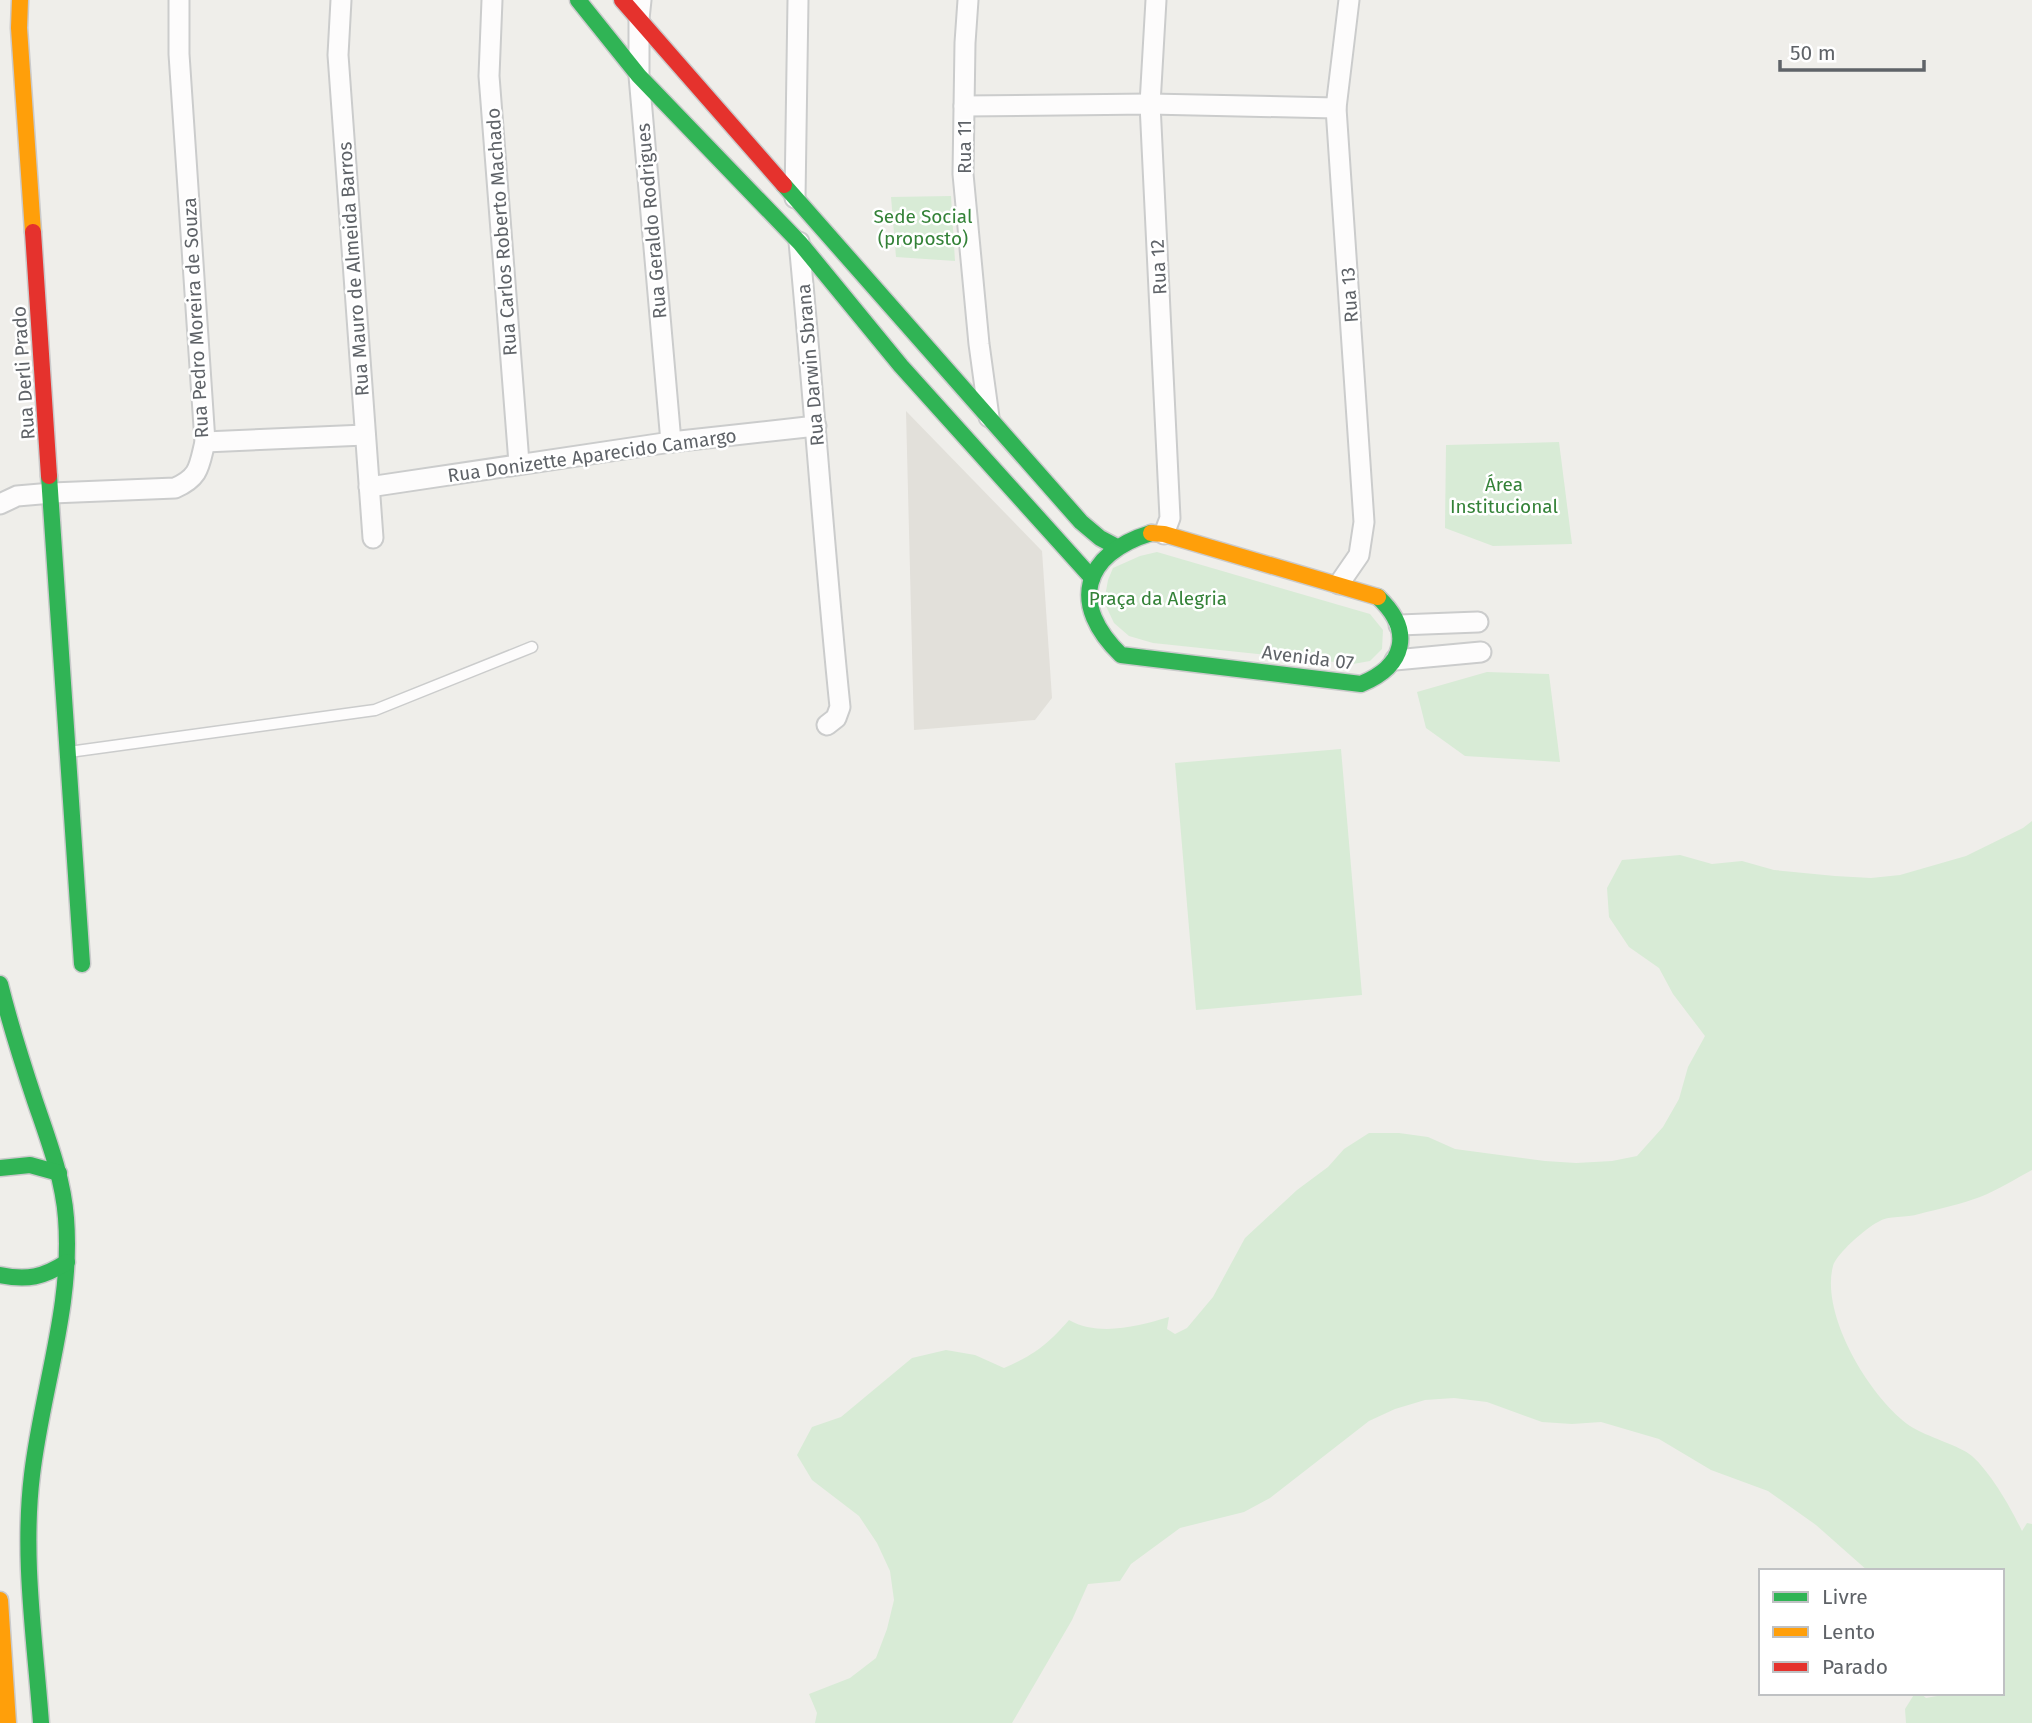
<svg xmlns="http://www.w3.org/2000/svg" width="2032" height="1723" font-family="'Fira Sans',sans-serif">
<style>
.education{fill:#e2e0da}
.green{fill:#d8ebd6}
.lines{fill:none;stroke-linecap:round;stroke-linejoin:round}
.lane-casing{stroke:#cbcccc;stroke-width:13}
.street-casing{stroke:#cbcccc;stroke-width:23}
.fast-casing{stroke:#cacacb;stroke-width:19}
.slow-casing{stroke:#cacacb;stroke-width:19}
.jam-casing{stroke:#cacacb;stroke-width:19}
.lane{stroke:#fdfcfc;stroke-width:10}
.street{stroke:#fdfcfc;stroke-width:19}
.fast{stroke:#30b455;stroke-width:16}
.slow{stroke:#ff9f0a;stroke-width:16}
.jam{stroke:#e5322d;stroke-width:16}
.labels{text-anchor:middle;stroke-width:5;stroke-linejoin:round;paint-order:stroke}
.street-label{font-size:19px;fill:#5f6368;stroke:#fff}
.park-label{font-size:19px;fill:#348238;stroke:#fff}
</style>
<rect width="100%" height="100%" fill="#efeeea"/>
<!-- education -->
<polygon class="education" points="906,411 1042,551 1052,698 1035,720 914,730"/>
<!-- green -->
<g class="green">
<polygon points="951,196 955,261 896,257 891,197"/>
<polygon points="1559,442 1572,544 1493,546 1445,528 1446,445"/>
<polygon points="1157,552 1370,614 1383,630 1382,649 1370,661 1353,664 1153,643 1129,636 1114,623 1104,602 1108,580 1113,568 1140,556"/>
<polygon points="1487,672 1549,674 1560,762 1465,756 1426,728 1417,692"/>
<polygon points="1341,749 1362,995 1196,1010 1175,763"/>
<path d="M 2032,821 L 2032,1170 C 2015,1179 1998,1190 1980,1197 C 1961,1204 1939,1209 1919,1214 C 1907,1218 1888,1215 1878,1222 C 1866,1228 1836,1254 1833,1266 C 1820,1315 1870,1398 1910,1426 C 1927,1437 1961,1446 1972,1456 C 1991,1473 2011,1508 2022,1531 L 2027,1523 L 2032,1524 L 2032,1723 L 1906,1723 L 1905,1709 L 1915,1693 L 1920,1693 L 1926,1698 C 1952,1693 1977,1693 2002,1693 L 2002,1571 L 1868,1571 L 1816,1525 L 1768,1491 L 1711,1470 L 1659,1439 L 1601,1422 L 1572,1424 L 1542,1422 L 1487,1402 L 1454,1398 L 1425,1400 L 1395,1409 L 1369,1421 L 1270,1498 L 1244,1512 L 1180,1528 L 1131,1564 L 1120,1581 L 1088,1584 L 1072,1620 L 1012,1723 L 815,1723 L 817,1713 L 809,1694 L 850,1678 L 876,1658 L 887,1629 L 894,1600 L 890,1571 L 877,1543 L 859,1516 L 812,1480 L 797,1455 L 812,1427 L 841,1417 L 912,1358 L 946,1350 L 975,1355 L 1004,1368 C 1034,1355 1047,1345 1069,1320 C 1099,1337 1139,1326 1169,1317 L 1167,1329 L 1175,1334 L 1187,1328 L 1213,1297 L 1245,1238 L 1297,1190 L 1328,1167 L 1344,1149 L 1369,1133 L 1399,1133 L 1428,1137 L 1455,1149 L 1545,1161 L 1576,1163 L 1612,1161 L 1637,1156 L 1663,1127 L 1679,1099 L 1688,1067 L 1705,1036 L 1673,994 L 1659,968 L 1629,947 L 1609,917 L 1607,888 L 1622,860 L 1680,855 L 1712,864 L 1742,861 L 1774,870 L 1835,876 L 1871,878 L 1900,875 L 1966,856 L 2023,828 Z"/>
</g>
<g class="lines">
<!-- lane casing -->
<g class="lane-casing">
<polyline id="lane" points="69,752 375,710 532,647"/>
</g>
<!-- street casing -->
<g class="street-casing">
<g id="street">
<polyline points="341,0 338,55 373,538"/>
<polyline points="492,0 489,76 519,463"/>
<polyline points="641,0 639,19 639,76 671,442"/>
<polyline points="968,0 965,43 963,174 979,344 989,417"/>
<polyline points="1156,0 1150,104 1170,518 1164,534"/>
<polyline points="964,106 1150,104 1336,108"/>
<polyline points="795,198 798,0"/>
<path d="M 799,242 C 814,397 824,552 840,707 L 836,718 L 827,725"/>
<polyline points="205,442 365,435"/>
<polyline points="369,487 671,442 816,426"/>
<path d="M 0,504 L 17,496 L 52,493 L 175,488 C 200,477 199,466 205,442 L 179,54 L 179,0"/>
<polyline points="1339,584 1359,555 1364,522 1336,108 1349,0"/>
<polyline points="1399,625 1478,622"/>
<polyline points="1395,660 1481,652"/>
</g>
</g>
<!-- fast casing -->
<g class="fast-casing">
<g id="fast">
<polyline points="578,0 639,76 800,243 901,366 1092,578"/>
<polyline points="784,185 1081,522 1100,538 1115,546"/>
<polyline points="49,476 82,964"/>
<path d="M 1151,533 C 1082,554 1069,605 1121,655 L 1361,684 C 1405,666 1414,631 1378,597"/>
<path d="M 0,984 C 10,1024 22,1062 35,1101 C 48,1139 63,1178 66,1218 C 73,1306 42,1389 32,1475 C 22,1557 35,1640 41,1723"/>
<polyline points="0,1168 30,1165 59,1173"/>
<path d="M 0,1275 C 27,1281 44,1277 67,1262"/>
</g>
</g>
<!-- slow casing -->
<g class="slow-casing">
<g id="slow">
<polyline points="20,0 19,28 33,232"/>
<polyline points="1151,533 1164,534 1378,597"/>
<polyline points="0,1600 8,1723"/>
</g>
</g>
<!-- jam casing -->
<g class="jam-casing">
<g id="jam">
<polyline points="622,0 784,185"/>
<polyline points="33,232 49,476"/>
</g>
</g>
<!-- lane -->
<use href="#lane" class="lane"/>
<!-- street -->
<use href="#street" class="street"/>
<!-- fast -->
<use href="#fast" class="fast"/>
<!-- slow -->
<use href="#slow" class="slow"/>
<!-- jam -->
<use href="#jam" class="jam"/>
</g>
<g class="labels">
<!-- street labels -->
<g class="street-label">
<text transform="translate(964 147) rotate(-90)" y="7">Rua 11</text>
<text transform="translate(651 221) rotate(-95)" y="7">Rua Geraldo Rodrigues</text>
<text transform="translate(501 232) rotate(-94)" y="7">Rua Carlos Roberto Machado</text>
<text transform="translate(1158 267) rotate(-93)" y="7">Rua 12</text>
<text transform="translate(353 269) rotate(-94)" y="7">Rua Mauro de Almeida Barros</text>
<text transform="translate(1349 295) rotate(-94)" y="7">Rua 13</text>
<text transform="translate(195 318) rotate(-93)" y="7">Rua Pedro Moreira de Souza</text>
<text transform="translate(810 365) rotate(-95)" y="7">Rua Darwin Sbrana</text>
<text transform="translate(23 373) rotate(-94)" y="7">Rua Derli Prado</text>
<text transform="translate(592 455) rotate(-8)" y="7">Rua Donizette Aparecido Camargo</text>
<text transform="translate(1308 657) rotate(7)" y="7">Avenida 07</text>
</g>
<!-- park labels -->
<g class="park-label">
<text x="923" y="223">Sede Social<tspan x="923" dy="22">(proposto)</tspan></text>
<text x="1504" y="491">Área<tspan x="1504" dy="22">Institucional</tspan></text>
<text x="1158" y="605">Praça da Alegria</text>
</g>
</g>
<!-- legend -->
<rect x="1759" y="1569" width="245" height="126" fill="#ffffff" stroke="#bfc1c3" stroke-width="2"/>
<rect x="1773" y="1592" width="35" height="10" fill="#30b455" stroke="#bfc1c3" stroke-width="2"/>
<text x="1822" y="1604" font-size="21" fill="#5f6368">Livre</text>
<rect x="1773" y="1627" width="35" height="10" fill="#ff9f0a" stroke="#bfc1c3" stroke-width="2"/>
<text x="1822" y="1639" font-size="21" fill="#5f6368">Lento</text>
<rect x="1773" y="1662" width="35" height="10" fill="#e5322d" stroke="#bfc1c3" stroke-width="2"/>
<text x="1822" y="1674" font-size="21" fill="#5f6368">Parado</text>
<!-- scale -->
<path d="M1780 60v10h144v-10" fill="none" stroke="#5f6368" stroke-width="3.5"/>
<text x="1790" y="60" font-size="21" fill="#5f6368" stroke="#ffffff" stroke-width="5" paint-order="stroke">50 m</text>
</svg>
